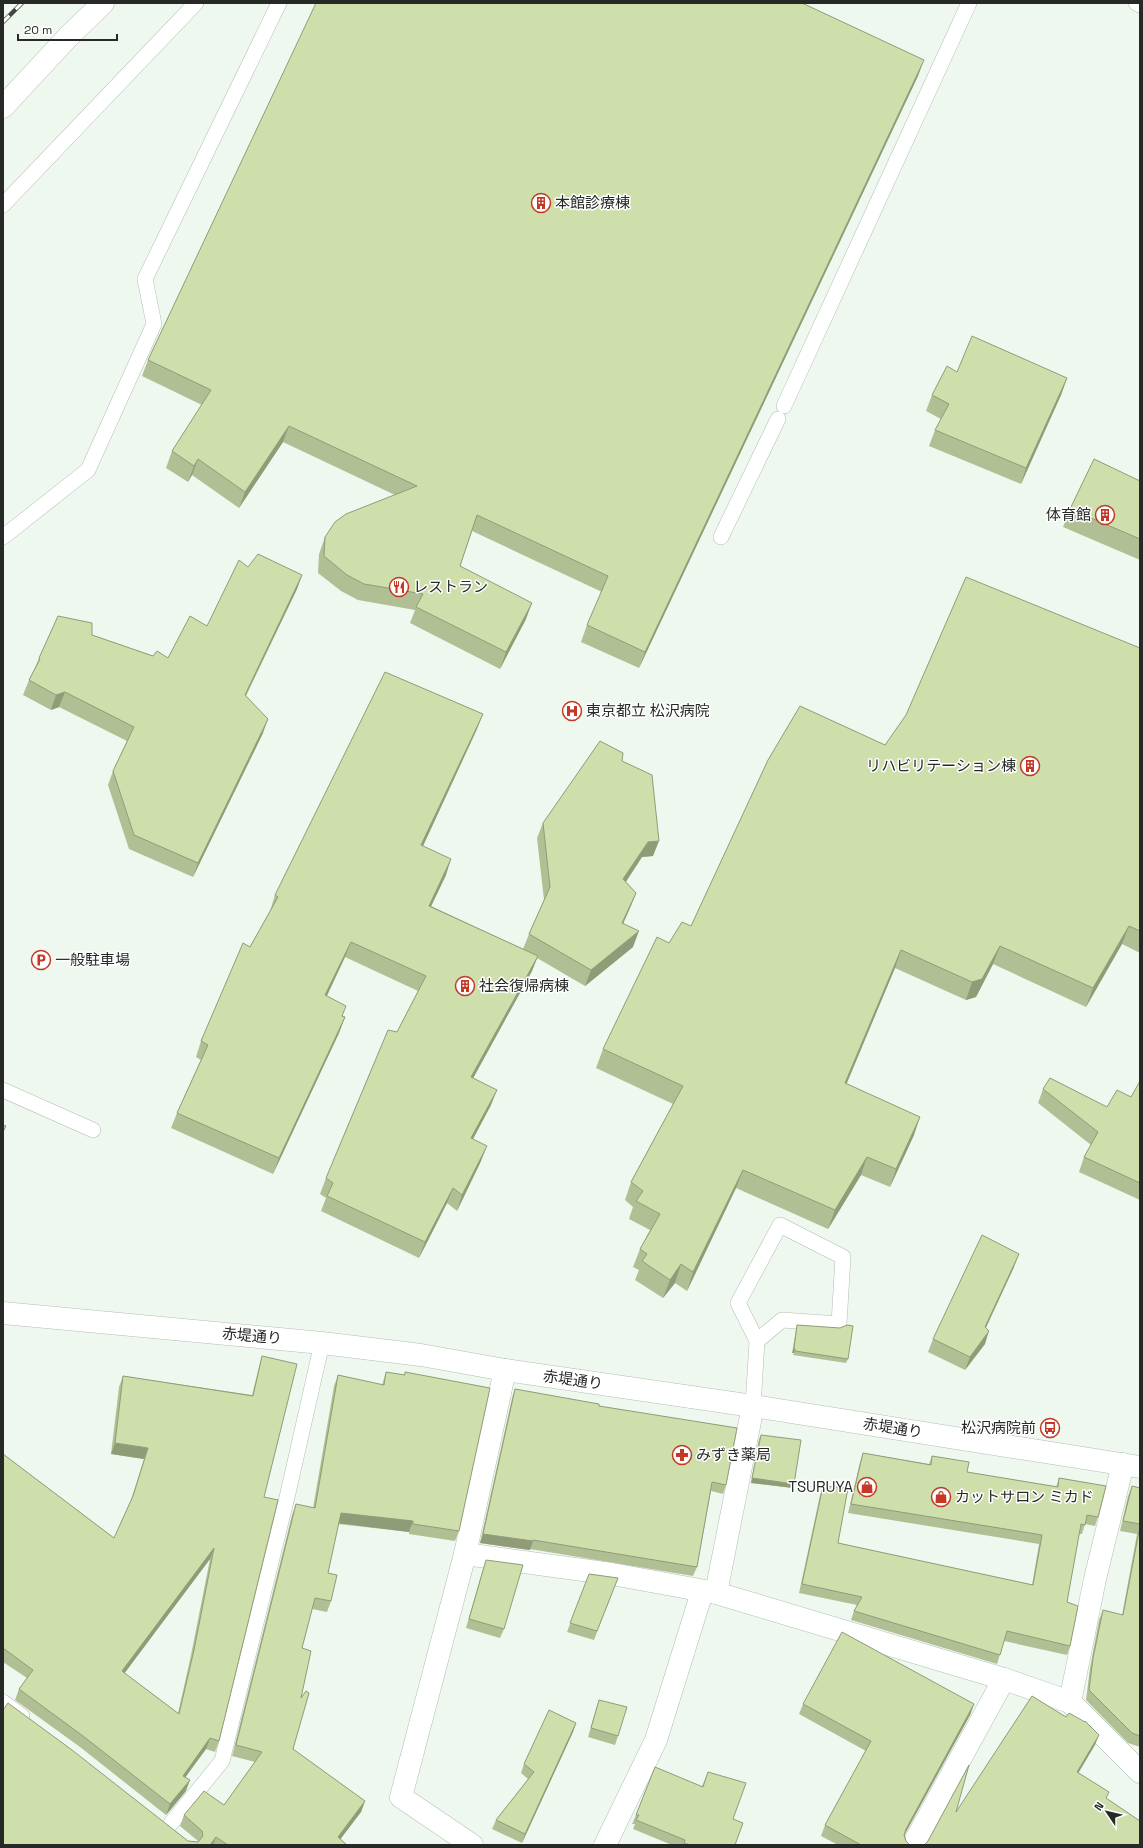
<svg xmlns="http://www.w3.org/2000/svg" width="1143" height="1848" font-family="'Space Grotesk','Noto Sans JP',sans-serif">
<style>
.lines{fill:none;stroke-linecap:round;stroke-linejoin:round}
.service-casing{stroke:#b4bdb4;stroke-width:16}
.minor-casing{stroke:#b4bdb4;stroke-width:23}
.tertiary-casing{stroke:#b4bdb4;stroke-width:23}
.service{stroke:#fff;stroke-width:15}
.minor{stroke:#fff;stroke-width:22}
.tertiary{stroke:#fff;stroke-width:22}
.rail-casing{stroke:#434743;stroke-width:4.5}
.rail{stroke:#fff;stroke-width:3;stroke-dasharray:9;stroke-linecap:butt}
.wall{fill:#b1c094;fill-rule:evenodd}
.shaded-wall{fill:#909c78}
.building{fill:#cedfac;stroke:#909c78;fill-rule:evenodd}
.labels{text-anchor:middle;stroke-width:3;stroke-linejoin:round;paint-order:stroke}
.poi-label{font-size:15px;fill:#262926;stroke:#fff;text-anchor:start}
.street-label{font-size:15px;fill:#262926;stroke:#fff}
</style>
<rect width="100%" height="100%" fill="#eef8ef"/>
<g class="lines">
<!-- service casing -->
<g class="service-casing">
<g id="service">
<polyline points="1136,3 1140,5"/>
<polyline points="3,205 196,3"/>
<polyline points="784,406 969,3"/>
<polyline points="3,537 88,470 154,324 145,279 279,3"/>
<polyline points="721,537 778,419"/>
<polyline points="3,1090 93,1130"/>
<polyline points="753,1406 757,1341 738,1303 780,1225 843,1257 839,1324 782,1320 757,1341"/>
<polyline points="3,1702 22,1716"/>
<polyline points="168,1827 222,1761 288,1493 322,1343"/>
</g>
</g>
<!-- minor casing -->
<g class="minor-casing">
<g id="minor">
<polyline points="465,1554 612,1574 716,1593 1004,1679 1070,1702 1140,1772"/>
<polyline points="716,1593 753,1406"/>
<polyline points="1070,1702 1095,1579 1123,1464"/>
<polyline points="472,1845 401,1797 465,1554 505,1370"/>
<polyline points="605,1845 656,1740 702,1592"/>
<polyline points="913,1845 1004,1679"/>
</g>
</g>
<!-- tertiary casing -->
<g class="tertiary-casing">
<g id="tertiary">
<polyline points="3,107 68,37 103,3"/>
<polyline points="3,1313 322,1343 421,1355 505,1370 753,1406 1140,1467"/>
</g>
</g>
<!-- service -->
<use href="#service" class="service"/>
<!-- minor -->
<use href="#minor" class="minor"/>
<!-- tertiary -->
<use href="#tertiary" class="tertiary"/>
<!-- rail casing -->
<g class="rail-casing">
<polyline id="rail" points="3,22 22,3"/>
</g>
<!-- rail -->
<use href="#rail" class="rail"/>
</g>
<!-- wall -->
<g class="wall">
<polygon points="918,76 639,668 581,642 587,625 602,592 472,531 460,566 526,619 500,669 410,623 415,610 358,600 341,591 318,573 319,554 325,537 395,495 283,442 239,508 192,475 188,482 166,468 172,451 202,405 142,376 148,360"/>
<polygon points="957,372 1067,378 1061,395 1021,484 929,446 935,430 941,419 926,411 932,395"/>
<polygon points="1140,481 1140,560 1063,527 1070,509"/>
<polygon points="248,567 302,575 297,589 246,696 263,733 193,877 129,849 108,785 113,771 127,741 59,707 51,710 23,695 29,680 34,670 39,658 92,635 153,656 168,658 207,626"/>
<polygon points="1140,648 1140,953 1122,944 1086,1007 993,964 976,997 966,1000 895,968 846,1084 914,1135 890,1187 861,1175 828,1229 736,1188 687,1291 675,1283 663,1298 635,1280 639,1270 633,1267 640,1249 650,1230 629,1219 633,1207 625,1200 631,1182 673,1104 596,1068 603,1049 669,943 691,926 885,745"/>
<polygon points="477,729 423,846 446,875 431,906 523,949 529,934 544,900 537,838 543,823 622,761 653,856 642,857 626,882 636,893 630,908 623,924 633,947 585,986 537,958 532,971 473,1078 491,1105 473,1139 481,1161 457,1211 447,1203 419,1258 321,1211 326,1198 320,1194 326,1178 397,1032 418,991 345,957 327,996 343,1016 345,1017 339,1033 273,1174 171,1128 177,1113 201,1060 196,1057 201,1041 250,947 270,911 275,895"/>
<polygon points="1140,1081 1140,1200 1079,1172 1084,1157 1091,1145 1038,1103 1043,1089 1107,1107 1131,1097"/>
<polygon points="1014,1267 986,1328 985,1344 965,1370 928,1352 933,1339"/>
<polygon points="797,1325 848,1359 846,1363 793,1355 794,1353 792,1353 796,1330"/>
<path d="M 262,1356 L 264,1497 L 219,1741 L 215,1752 L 206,1749 L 185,1777 L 186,1791 L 166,1815 L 80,1747 L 15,1700 L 19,1689 L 27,1678 L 3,1662 L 3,1454 L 114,1538 L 131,1500 L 144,1459 L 111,1454 L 119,1387 L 123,1376 L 252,1395 L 259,1367 ZM 210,1559 L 190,1660 L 178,1713 L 124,1673 Z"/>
<polygon points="386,1372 404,1375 405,1372 459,1531 455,1541 409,1534 409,1532 338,1524 328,1573 331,1601 327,1612 312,1609 302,1648 301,1698 293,1749 365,1801 361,1812 340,1839 347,1845 3,1845 188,1841 198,1842 198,1841 180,1826 184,1815 224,1805 255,1762 232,1756 292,1515 296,1504 313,1508 334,1386 338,1375 382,1385"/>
<polygon points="515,1389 599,1406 726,1485 723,1494 711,1491 697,1567 693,1576 530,1549 530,1550 480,1543 512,1398"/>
<polygon points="761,1435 793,1488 751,1483 759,1439"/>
<polygon points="863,1453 929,1464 932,1456 967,1472 1056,1487 1059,1478 1098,1517 1095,1526 1085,1524 1082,1534 1079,1534 1067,1602 1070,1646 1067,1655 1004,1641 997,1664 851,1620 854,1611 857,1605 799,1593 820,1495 823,1486 838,1543 1032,1585 1039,1544 848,1513 860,1462"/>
<polygon points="1132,1486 1140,1488 1140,1747 1128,1743 1086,1700 1090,1668 1099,1620 1103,1610 1122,1615 1137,1534 1120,1531 1128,1496"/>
<polygon points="486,1560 504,1629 500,1638 466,1628 483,1569"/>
<polygon points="589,1574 618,1578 594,1640 567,1632"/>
<polygon points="599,1700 618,1736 615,1745 588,1737 596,1709"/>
<polygon points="803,1704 974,1704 970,1715 905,1834 906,1841 910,1845 838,1845 821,1836 825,1825 866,1751 799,1714"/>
<polygon points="576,1723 573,1732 522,1843 492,1829 496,1820 528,1779 521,1773 524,1764"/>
<polygon points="708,1772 733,1819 735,1845 672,1845 633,1829 635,1824 632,1824 636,1815 702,1786"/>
</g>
<!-- shaded-wall -->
<g class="shaded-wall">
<polygon points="924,60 918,76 639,668 645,652"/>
<polygon points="1067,378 1061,395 1021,484 1026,468"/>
<polygon points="289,426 283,442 239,508 245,492"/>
<polygon points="198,459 192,475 188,482 194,466"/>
<polygon points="302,575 297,589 239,709 245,695"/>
<polygon points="532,603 526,619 500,669 506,652"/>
<polygon points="65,692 59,707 51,710 56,695"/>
<polygon points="483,714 477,729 416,861 421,845"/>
<polygon points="268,719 263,733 193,877 198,863"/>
<polygon points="659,841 653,856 642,857 617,895 623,879 648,842"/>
<polygon points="451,859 446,875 424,921 429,906"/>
<polygon points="636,893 630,908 616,939 622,923"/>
<polygon points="1129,926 1122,944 1086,1007 1093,988"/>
<polygon points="639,931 633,947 585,986 591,970"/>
<polygon points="351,942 345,957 320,1010 325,995"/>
<polygon points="1000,946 993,964 976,997 966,1000 972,982"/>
<polygon points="901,950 895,968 839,1102 845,1083"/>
<polygon points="538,956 532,971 465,1093 471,1077"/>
<polygon points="345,1017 339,1033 273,1174 279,1158"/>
<polygon points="497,1090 491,1105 465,1154 471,1138"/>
<polygon points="920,1117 914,1135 890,1187 896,1169"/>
<polygon points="487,1146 481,1161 457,1211 462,1195"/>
<polygon points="867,1157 861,1175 828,1229 835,1210"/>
<polygon points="743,1170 736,1188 687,1291 693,1272"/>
<polygon points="453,1188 447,1203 419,1258 425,1242"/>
<polygon points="1019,1254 1014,1267 980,1340 985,1327"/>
<polygon points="681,1264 675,1283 663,1298 670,1280"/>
<polygon points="989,1331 985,1344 965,1370 970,1357"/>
<polygon points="794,1348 795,1349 794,1353 792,1353"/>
<polygon points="115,1443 148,1448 144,1459 111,1454"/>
<polygon points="752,1478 794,1484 793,1488 751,1483"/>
<polygon points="341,1513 413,1521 409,1532 337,1523"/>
<polygon points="483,1534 533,1541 530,1550 480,1543"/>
<polygon points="214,1548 210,1559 118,1682 122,1671"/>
<polygon points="974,1704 970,1715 902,1839 906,1829"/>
<polygon points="576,1723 573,1732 522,1843 525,1834"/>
<polygon points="1099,1735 1095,1745 1073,1782 1077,1772"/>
<polygon points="210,1738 206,1749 179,1786 183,1776"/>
<polygon points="190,1780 186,1791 166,1815 170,1804"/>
<polygon points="365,1801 361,1812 336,1845 338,1837"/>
<polygon points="216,1837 213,1845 210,1845"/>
</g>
<!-- building -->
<g class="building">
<polygon points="316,3 802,3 924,60 645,652 587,625 608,576 477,515 460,566 532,603 506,652 416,607 423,594 364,584 347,575 324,556 325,537 335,522 346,514 417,486 289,426 245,492 198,459 194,466 172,451 211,390 148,360"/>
<polygon points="972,336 1067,378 1026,468 935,430 949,404 932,395 947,366 957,372"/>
<polygon points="1094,459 1140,481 1140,539 1070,509"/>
<polygon points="258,554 302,575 245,695 268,719 198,863 134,835 113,771 134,727 65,692 56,695 29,680 40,659 39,658 58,616 92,623 92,635 153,656 157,651 168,658 190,616 207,626 239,560 248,567"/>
<polygon points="966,577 1140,648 1140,931 1129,926 1093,988 1000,946 982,979 972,982 901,950 845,1083 920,1117 896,1169 867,1157 835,1210 743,1170 693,1272 681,1264 670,1280 642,1261 647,1254 640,1249 660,1214 636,1201 643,1191 631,1182 683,1086 603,1049 657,937 669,943 682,922 691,926 768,760 800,706 885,745 906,715"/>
<polygon points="385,672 483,714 421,845 451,859 429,906 538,956 471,1077 497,1090 471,1138 487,1146 462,1195 453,1188 425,1242 327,1196 333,1183 326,1178 388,1030 397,1032 426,976 351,942 325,995 346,1006 342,1016 345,1017 279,1158 177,1113 208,1045 201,1041 243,943 250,947 278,897 275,895"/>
<polygon points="600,741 623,753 622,761 652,775 659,841 648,842 623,879 636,893 622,923 639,931 591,970 529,934 550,887 543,823"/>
<polygon points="1050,1078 1107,1107 1117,1090 1131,1097 1140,1081 1140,1183 1084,1157 1098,1132 1043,1089"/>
<polygon points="3,1125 6,1126 3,1132"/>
<polygon points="982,1235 1019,1254 985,1327 989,1331 970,1357 933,1339"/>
<polygon points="797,1325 840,1328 847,1325 853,1326 848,1359 795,1351 795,1349 794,1348"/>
<path d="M 262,1356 L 297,1364 L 264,1497 L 278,1500 L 219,1741 L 210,1738 L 183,1776 L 190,1780 L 170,1804 L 83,1736 L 19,1689 L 33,1670 L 3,1648 L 3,1454 L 114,1538 L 133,1496 L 148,1448 L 115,1443 L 123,1376 L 253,1396 ZM 214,1548 L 194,1650 L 179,1714 L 122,1671 Z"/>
<polygon points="386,1372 405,1375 405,1372 490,1388 459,1531 413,1524 413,1521 341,1513 328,1573 337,1575 331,1601 315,1598 302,1648 311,1651 301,1698 306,1691 309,1693 293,1749 365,1801 338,1837 347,1845 228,1845 216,1837 210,1845 3,1845 3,1710 8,1703 72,1750 188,1841 198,1842 203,1836 202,1831 184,1815 204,1791 224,1805 262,1752 236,1745 296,1504 315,1508 338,1375 384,1385"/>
<polygon points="515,1389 599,1404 599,1406 737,1428 726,1485 712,1482 697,1567 533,1540 533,1541 483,1534"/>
<polygon points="761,1435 801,1440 794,1484 752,1478"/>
<polygon points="863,1453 931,1465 932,1456 969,1462 967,1472 1058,1487 1059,1478 1106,1486 1098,1517 1087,1515 1085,1525 1081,1524 1067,1602 1078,1606 1070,1646 1007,1631 1000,1655 854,1611 862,1597 802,1584 823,1486 848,1488 838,1543 1033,1585 1042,1535 851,1504"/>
<polygon points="1132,1486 1140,1488 1140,1524 1123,1521"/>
<polygon points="1140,1526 1140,1736 1132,1733 1089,1690 1093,1658 1103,1610 1123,1615"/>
<polygon points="486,1560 523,1565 504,1629 469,1619"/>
<polygon points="589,1574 618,1578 597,1631 570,1623"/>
<polygon points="842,1632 974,1704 906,1829 904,1835 906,1841 910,1845 861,1845 825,1825 871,1741 803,1704"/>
<polygon points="1032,1696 1066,1717 1069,1713 1085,1722 1085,1721 1099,1735 1077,1772 1109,1792 1106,1798 1140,1821 1140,1845 924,1845 928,1841 969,1765 956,1812"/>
<polygon points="599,1700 627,1707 618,1736 591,1728"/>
<polygon points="549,1710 576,1723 525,1834 496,1820 534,1772 524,1764"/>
<polygon points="655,1767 703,1787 708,1772 746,1783 733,1819 743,1823 735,1845 690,1845 684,1843 685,1840 636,1820 639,1815 636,1815"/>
</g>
<!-- icons -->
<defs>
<g id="building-ring" transform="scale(1)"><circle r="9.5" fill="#fff" stroke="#c43825" stroke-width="1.5"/><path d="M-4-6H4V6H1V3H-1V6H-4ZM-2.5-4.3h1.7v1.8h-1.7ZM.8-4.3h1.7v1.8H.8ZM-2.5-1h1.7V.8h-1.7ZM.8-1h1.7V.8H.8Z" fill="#c43825"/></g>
<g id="restaurant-ring" transform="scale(1)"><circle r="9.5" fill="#fff" stroke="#c43825" stroke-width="1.5"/><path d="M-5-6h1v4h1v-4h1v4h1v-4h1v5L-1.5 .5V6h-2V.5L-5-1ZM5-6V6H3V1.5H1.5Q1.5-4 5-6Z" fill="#c43825"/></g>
<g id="hospital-ring" transform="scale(1)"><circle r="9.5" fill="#fff" stroke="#c43825" stroke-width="1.5"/><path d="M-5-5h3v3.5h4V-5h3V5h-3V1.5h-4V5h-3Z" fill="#c43825"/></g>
<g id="parking-ring" transform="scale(1)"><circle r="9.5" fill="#fff" stroke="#c43825" stroke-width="1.5"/><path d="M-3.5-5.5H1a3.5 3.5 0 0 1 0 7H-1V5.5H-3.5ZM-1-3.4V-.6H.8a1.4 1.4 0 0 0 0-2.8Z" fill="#c43825"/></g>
<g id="bus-ring" transform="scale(1)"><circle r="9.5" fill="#fff" stroke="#c43825" stroke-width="1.5"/><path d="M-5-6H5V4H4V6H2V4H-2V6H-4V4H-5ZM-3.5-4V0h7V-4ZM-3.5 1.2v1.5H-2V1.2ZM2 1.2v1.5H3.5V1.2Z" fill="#c43825"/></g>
<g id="pharmacy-ring" transform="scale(1)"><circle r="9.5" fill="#fff" stroke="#c43825" stroke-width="1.5"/><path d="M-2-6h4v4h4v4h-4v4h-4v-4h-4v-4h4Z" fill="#c43825"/></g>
<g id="shop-ring" transform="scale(1)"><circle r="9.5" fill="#fff" stroke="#c43825" stroke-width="1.5"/><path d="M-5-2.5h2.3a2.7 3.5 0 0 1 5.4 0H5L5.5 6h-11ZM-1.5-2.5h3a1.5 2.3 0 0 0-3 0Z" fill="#c43825"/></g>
</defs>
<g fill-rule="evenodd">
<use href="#building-ring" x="541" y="203"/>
<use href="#building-ring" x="1105" y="515"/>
<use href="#restaurant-ring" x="399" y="587"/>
<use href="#hospital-ring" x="572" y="711"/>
<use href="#building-ring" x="1030" y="766"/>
<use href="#parking-ring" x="41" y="960"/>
<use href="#building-ring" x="465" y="986"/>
<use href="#bus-ring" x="1050" y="1428"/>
<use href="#pharmacy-ring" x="682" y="1455"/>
<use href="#shop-ring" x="867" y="1487"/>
<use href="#shop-ring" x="941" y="1497"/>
</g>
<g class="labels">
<!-- poi labels -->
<g class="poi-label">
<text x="555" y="208">本館診療棟</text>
<text x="1091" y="520" text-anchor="end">体育館</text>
<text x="413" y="592">レストラン</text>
<text x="586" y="716">東京都立 松沢病院</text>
<text x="1016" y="771" text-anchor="end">リハビリテーション棟</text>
<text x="55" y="965">一般駐車場</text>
<text x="479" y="991">社会復帰病棟</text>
<text x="1036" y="1433" text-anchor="end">松沢病院前</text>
<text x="696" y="1460">みずき薬局</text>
<text x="853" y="1492" text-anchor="end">TSURUYA</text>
<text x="955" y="1502">カットサロン ミカド</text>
</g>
<!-- street labels -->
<g class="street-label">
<text transform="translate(252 1336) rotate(5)" y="5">赤堤通り</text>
<text transform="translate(573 1380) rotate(8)" y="5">赤堤通り</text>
<text transform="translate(893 1428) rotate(9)" y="5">赤堤通り</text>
</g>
</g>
<!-- border -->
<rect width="1143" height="1848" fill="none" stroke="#262926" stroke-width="8"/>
<!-- north arrow -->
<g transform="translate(1107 1812) rotate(305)" stroke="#ffffff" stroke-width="3" paint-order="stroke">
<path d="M0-3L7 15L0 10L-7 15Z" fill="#262926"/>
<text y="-6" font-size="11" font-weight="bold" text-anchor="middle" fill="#262926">N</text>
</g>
<!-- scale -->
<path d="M18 34v6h99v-6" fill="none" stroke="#262926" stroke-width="2"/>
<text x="24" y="34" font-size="12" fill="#262926" stroke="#ffffff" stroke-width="3" paint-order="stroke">20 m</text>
</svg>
